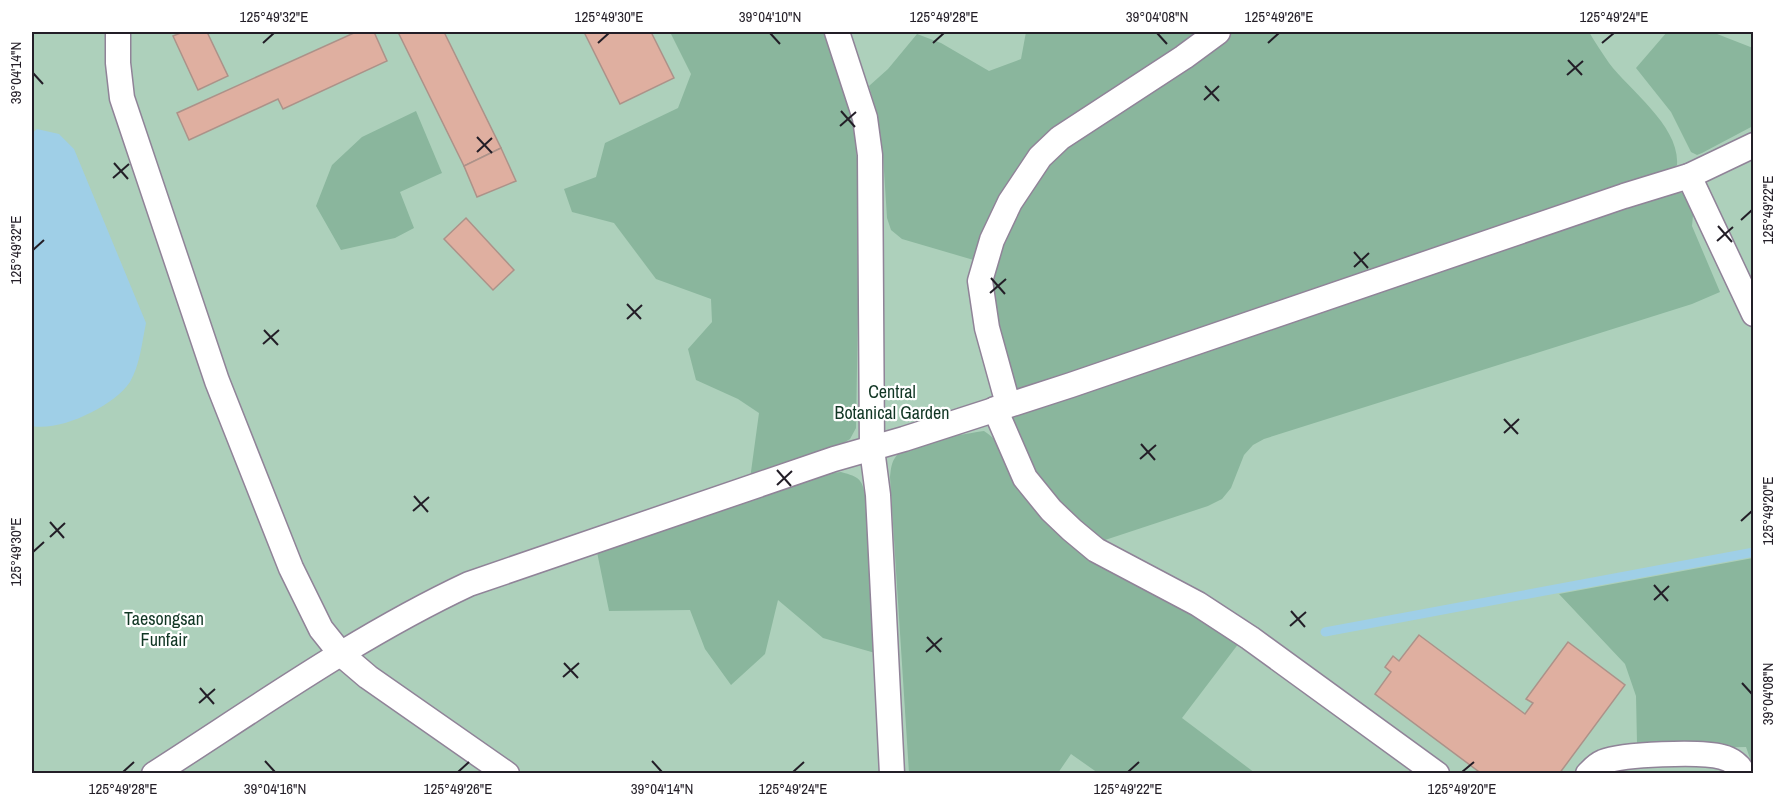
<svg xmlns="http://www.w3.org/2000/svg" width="1785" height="805" font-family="'Archivo Narrow',sans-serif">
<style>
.green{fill:#add0bb}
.forest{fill:#8ab69d}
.water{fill:#9fcfe7}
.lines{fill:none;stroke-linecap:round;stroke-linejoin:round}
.stream{stroke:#9fcfe7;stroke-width:9}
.building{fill:#dfafa0;stroke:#ac9289;stroke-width:1.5}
.minor-casing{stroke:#908398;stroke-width:27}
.minor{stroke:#fff;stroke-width:24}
.ticks{fill:none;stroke:#231e27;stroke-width:2}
.labels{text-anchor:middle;stroke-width:4.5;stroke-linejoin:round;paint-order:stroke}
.park-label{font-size:18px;fill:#113624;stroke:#fff}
.neatline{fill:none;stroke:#231e27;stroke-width:2}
.ticks-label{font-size:15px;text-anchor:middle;fill:#231e27}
</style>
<rect width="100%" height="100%" fill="#e6d8ef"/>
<!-- green -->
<rect class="green" x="32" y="32" width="1721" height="741"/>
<!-- forest -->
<g class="forest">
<polygon points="670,32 824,32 840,72 853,119 860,189 856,428 850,439 834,449 750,479 759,413 738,399 696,380 688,349 712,322 711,299 656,279 614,223 572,212 564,189 596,177 605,143 678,108 691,74"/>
<polygon points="1026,32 1207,32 1055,132 977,261 902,239 891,230 887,218 883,155 877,114 869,86 888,69 917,34 941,43 989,71 1021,59"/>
<path d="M 1228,32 L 1589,32 C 1595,42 1602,53 1609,63 C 1630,91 1680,126 1677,165 L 1670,173 L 1017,393 L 996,321 L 991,280 L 1000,242 L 1044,164 Z"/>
<polygon points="1667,32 1712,32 1753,48 1753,126 1702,153 1697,155 1691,152 1671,112 1636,68"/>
<polygon points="416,111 442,173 400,192 414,228 395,238 341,250 316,206 332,165 362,137"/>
<polygon points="1665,192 1683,193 1694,205 1692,226 1720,292 1692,304 1264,439 1253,445 1244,455 1231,488 1222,499 1208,506 1099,542 1030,472 1009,422 1012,416"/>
<path d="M 984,431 C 998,439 1006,456 1014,470 C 1029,493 1042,518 1062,537 C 1099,573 1148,589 1192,614 C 1208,623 1223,633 1239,643 L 1182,718 L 1255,773 L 1098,773 L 1071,754 L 1058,773 L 909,773 L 890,477 C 891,469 891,462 897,455 C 907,442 966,434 984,431 Z"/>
<path d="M 841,472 C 860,477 862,479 866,498 L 875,653 L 823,638 L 778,600 L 765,654 L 731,685 L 705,649 L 690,610 L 609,611 L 597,552 L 831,473 Z"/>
<polygon points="1753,558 1753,767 1746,747 1643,749 1637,743 1636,696 1625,664 1559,594"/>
</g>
<!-- water -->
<path class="water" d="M 37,129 L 59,134 L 74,149 L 146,323 C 142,342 140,365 130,382 C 114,406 60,432 32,426 L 32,133 Z"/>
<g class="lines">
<!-- stream -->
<polyline class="stream" points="1325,632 1754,552"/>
</g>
<!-- building -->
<g class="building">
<polygon points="183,32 207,32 228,76 198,90 173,36"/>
<polygon points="356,32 374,32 387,61 283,109 278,99 189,140 177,113"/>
<polygon points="398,32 444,32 501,148 464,166"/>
<polygon points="584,32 651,32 674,78 620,104"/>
<polygon points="501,148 516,181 477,197 464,166"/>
<polygon points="466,218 514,270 493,290 444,239"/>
<polygon points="1419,635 1525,714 1533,703 1526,699 1568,642 1625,685 1559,774 1482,774 1375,694 1391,672 1385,667 1393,656 1399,661"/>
</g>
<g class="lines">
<!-- minor casing -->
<g class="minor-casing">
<g id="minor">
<polyline points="118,32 118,63 122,98 217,381 291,568 321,629 341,654 368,677 507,774"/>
<polyline points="837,32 865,118 870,155 872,449 878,495 892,774"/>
<polyline points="1689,176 1754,314"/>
<polyline points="1008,404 987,328 980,281 992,240 1010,202 1040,157 1060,138 1184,57 1218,32"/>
<polyline points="995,409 1025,478 1051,510 1072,530 1096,550 1198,604 1250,638 1437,774"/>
<path d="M 154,774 C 257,708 358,636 469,584 L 834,459 L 904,439 L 1071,385 L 1624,196 L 1689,176 L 1754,145"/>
<path d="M 1588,774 C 1593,769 1596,765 1603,762 C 1623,754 1701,751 1722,757 C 1731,759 1741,766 1743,774"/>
</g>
</g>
<!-- minor -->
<use href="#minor" class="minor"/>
</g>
<!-- ticks -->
<path class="ticks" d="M 770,33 L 780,44M 1157,33 L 1167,44M 263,43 L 274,33M 598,43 L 609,33M 933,43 L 944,33M 1268,43 L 1279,33M 1602,43 L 1614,33M 1568,60 L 1582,75M 33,73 L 43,84M 1567,75 L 1583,61M 1205,86 L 1219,101M 1204,100 L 1219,86M 841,111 L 855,127M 840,126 L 856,112M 477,137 L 492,153M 477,152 L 492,138M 114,163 L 128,179M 113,178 L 129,164M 1741,220 L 1752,210M 1718,226 L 1732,242M 1717,241 L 1733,227M 33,250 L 44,240M 1354,252 L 1368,268M 1354,267 L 1369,253M 991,278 L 1005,294M 990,293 L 1006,279M 627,304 L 641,319M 627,319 L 642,305M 264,330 L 278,345M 263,344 L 279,330M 1504,419 L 1518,434M 1504,433 L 1519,419M 1141,444 L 1155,460M 1140,459 L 1156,445M 777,470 L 791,486M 777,485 L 792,471M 414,496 L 428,512M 413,511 L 429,497M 1741,521 L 1752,511M 50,522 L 64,538M 50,537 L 65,523M 33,552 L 44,542M 1654,585 L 1668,601M 1654,600 L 1669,586M 1291,611 L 1305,627M 1290,626 L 1306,612M 927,637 L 941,652M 926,652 L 942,638M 564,663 L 578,678M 563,677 L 579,663M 1742,683 L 1752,694M 200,688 L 214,704M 199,703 L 215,689M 265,761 L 275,772M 652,761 L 662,772M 123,772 L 134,762M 458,772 L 469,762M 793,772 L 804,762M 1128,772 L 1139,762M 1462,772 L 1474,762"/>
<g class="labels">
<!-- park labels -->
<g class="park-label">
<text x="892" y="398">Central<tspan x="892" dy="21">Botanical Garden</tspan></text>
<text x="164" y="625">Taesongsan<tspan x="164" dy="21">Funfair</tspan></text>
</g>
</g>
<!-- border -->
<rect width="1785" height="805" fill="none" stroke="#ffffff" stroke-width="66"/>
<rect x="33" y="33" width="1719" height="739" class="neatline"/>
<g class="ticks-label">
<text x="274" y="22">125°49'32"E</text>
<text x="609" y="22">125°49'30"E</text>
<text x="770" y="22">39°04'10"N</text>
<text x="944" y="22">125°49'28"E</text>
<text x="1157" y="22">39°04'08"N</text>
<text x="1279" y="22">125°49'26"E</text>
<text x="1614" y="22">125°49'24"E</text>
<text transform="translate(16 73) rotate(-90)" y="5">39°04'14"N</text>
<text transform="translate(1768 210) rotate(-90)" y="5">125°49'22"E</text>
<text transform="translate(16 250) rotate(-90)" y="5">125°49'32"E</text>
<text transform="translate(1768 511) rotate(-90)" y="5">125°49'20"E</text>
<text transform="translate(16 552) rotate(-90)" y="5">125°49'30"E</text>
<text transform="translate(1768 694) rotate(-90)" y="5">39°04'08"N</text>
<text x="123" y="794">125°49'28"E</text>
<text x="275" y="794">39°04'16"N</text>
<text x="458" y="794">125°49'26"E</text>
<text x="662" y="794">39°04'14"N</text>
<text x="793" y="794">125°49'24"E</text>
<text x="1128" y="794">125°49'22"E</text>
<text x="1462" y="794">125°49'20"E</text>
</g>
</svg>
